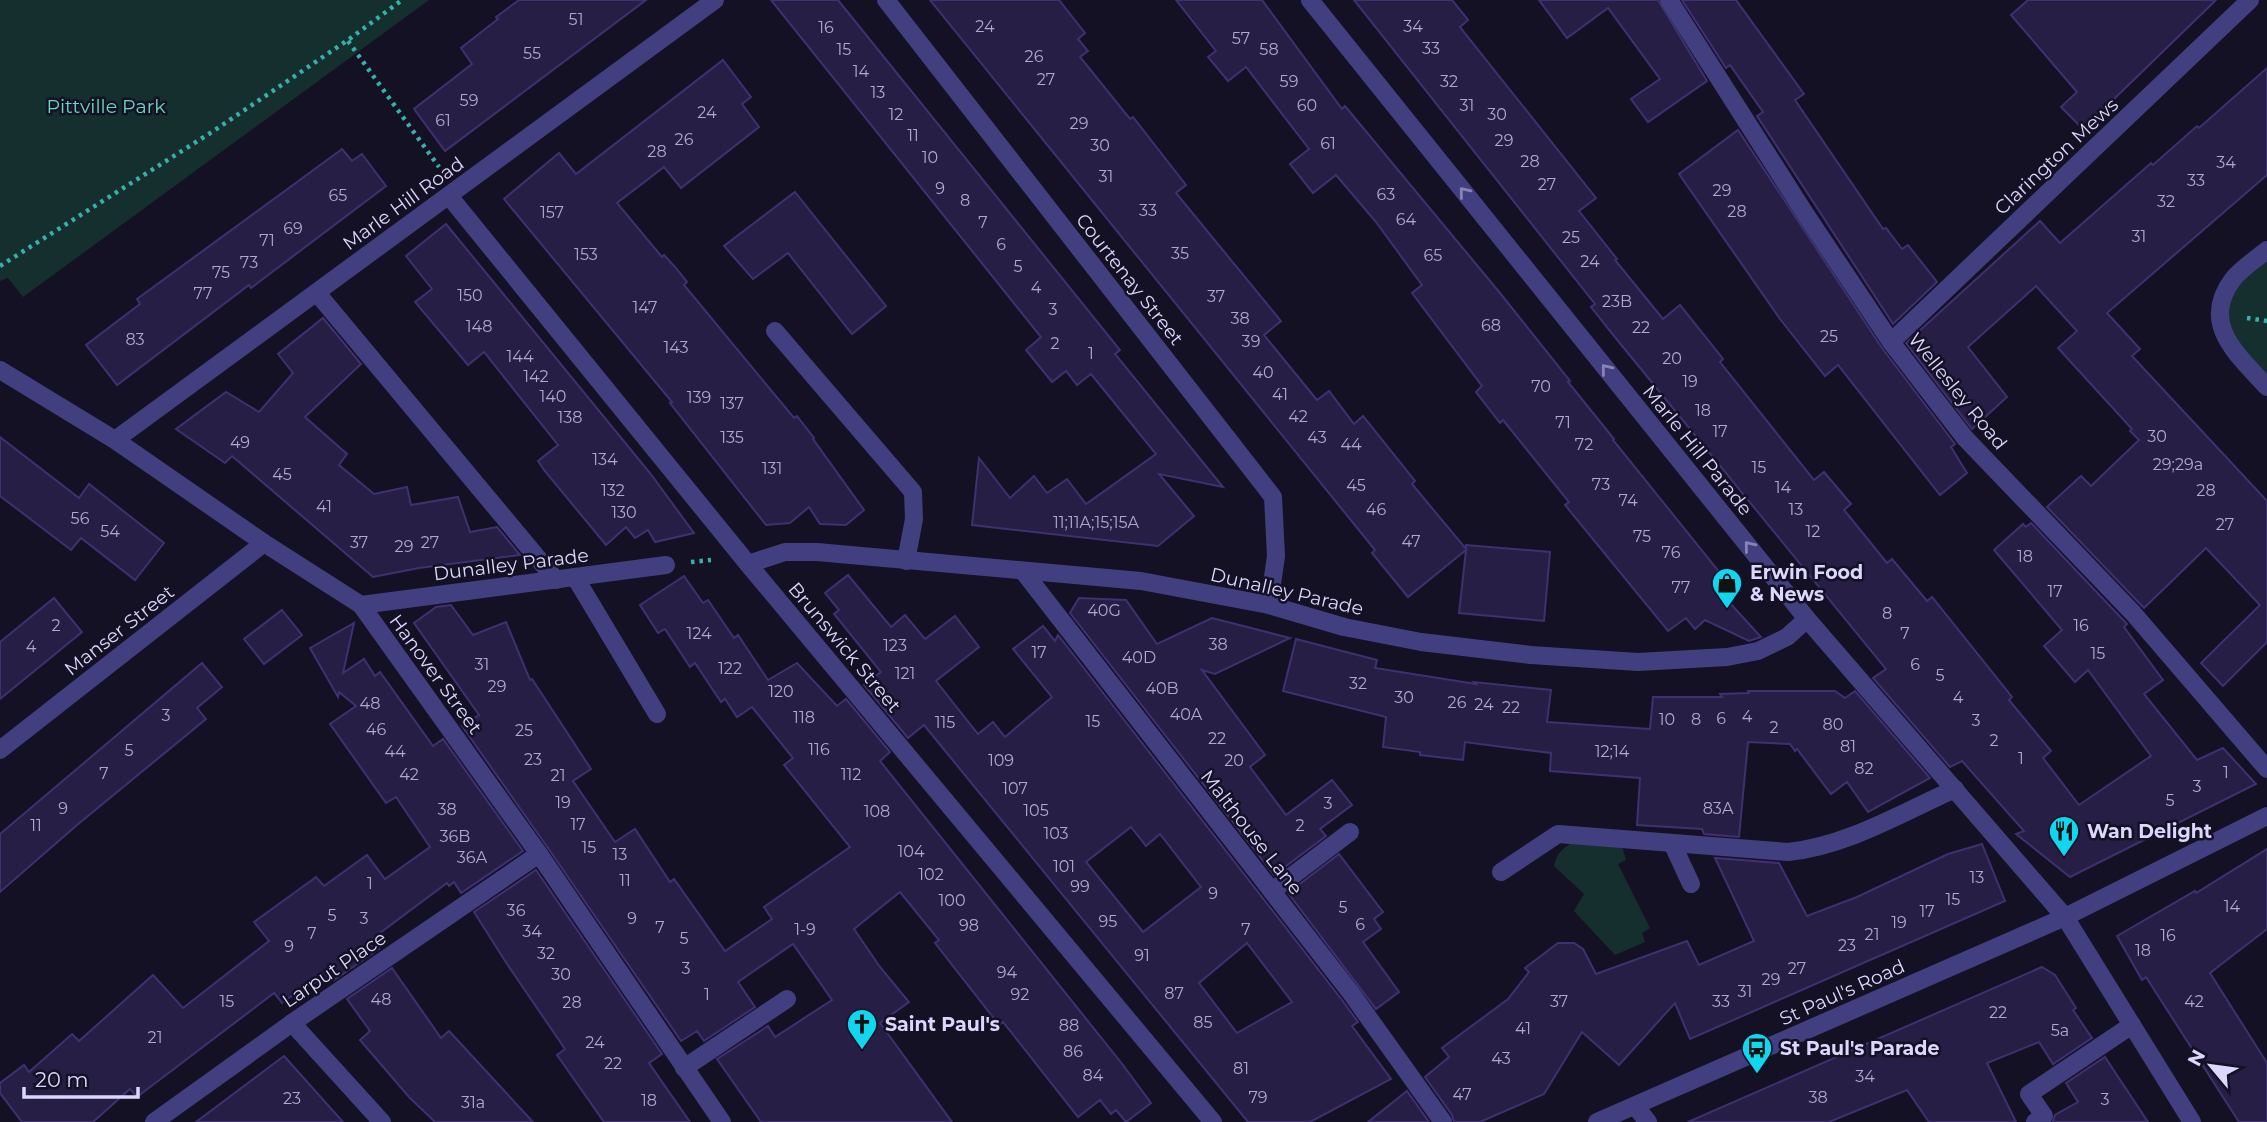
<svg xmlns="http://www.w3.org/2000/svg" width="2267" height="1122" font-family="Montserrat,sans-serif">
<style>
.green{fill:#142f2e}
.building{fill:#261e45;stroke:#3f316f;stroke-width:2;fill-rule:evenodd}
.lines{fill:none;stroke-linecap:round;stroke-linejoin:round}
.path{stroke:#37b0ab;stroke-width:4.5;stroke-dasharray:3.5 5;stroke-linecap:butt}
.service{stroke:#423f81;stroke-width:18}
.minor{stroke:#423f81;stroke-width:18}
.oneway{stroke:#8783b8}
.labels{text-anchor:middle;stroke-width:5;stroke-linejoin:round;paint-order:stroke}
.number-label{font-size:16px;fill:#aea9ce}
.park-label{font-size:19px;fill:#67d8be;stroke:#141125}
.street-label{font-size:19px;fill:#dcd7fc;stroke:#141125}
.poi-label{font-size:19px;font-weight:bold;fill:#dcd7fc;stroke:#141125;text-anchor:start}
</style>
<rect width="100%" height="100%" fill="#141125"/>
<!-- green -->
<g class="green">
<polygon points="0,0 429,0 23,297 8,278 0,281"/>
<polygon points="2267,250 2267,387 2235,351 2224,295"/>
<path d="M 1575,841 L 1622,846 L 1626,860 L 1618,864 L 1650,928 L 1642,933 L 1645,942 L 1615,955 L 1574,911 L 1584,894 L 1554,866 C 1557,852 1563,848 1575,841 Z"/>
</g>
<!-- building -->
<g class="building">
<polygon points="519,0 646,0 445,151 414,109 472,64 461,48 498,19 496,17"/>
<polygon points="771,0 838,0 1120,350 1115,354 1223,487 1159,474 1194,516 1158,546 972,525 979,458 1010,498 1034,476 1047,493 1067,479 1086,504 1156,454 1091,374 1077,385 1066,371 1052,382 1026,350 1041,337"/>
<polygon points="930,0 1059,0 1085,33 1078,39 1088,51 1080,57 1130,119 1133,117 1186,185 1176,193 1281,321 1264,335 1317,400 1329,391 1354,424 1363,416 1415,481 1412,484 1466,549 1466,545 1550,552 1544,621 1459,613 1466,550 1408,597 1372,553 1375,550"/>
<polygon points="1176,0 1262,0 1342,109 1345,106 1500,293 1570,381 1568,382 1614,439 1613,440 1737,594 1728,601 1761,637 1749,641 1705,620 1695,629 1686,618 1668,631 1565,505 1569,502 1503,420 1500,423 1476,392 1482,386 1412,293 1422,285 1376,222 1336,175 1313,193 1290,164 1309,149 1246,67 1228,81 1208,57 1216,51"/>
<polygon points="1354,0 1452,0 1468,20 1460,27 1596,198 1579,211 1617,259 1615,260 1663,319 1680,305 1723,359 1720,362 1814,480 1824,472 1851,504 1844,510 1887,563 1892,559 1927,601 1932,597 2012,697 2009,700 2051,751 2043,758 2079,805 2151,756 2088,670 2075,682 2044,646 2062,630 1994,550 2023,524 2026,527 2031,523 2127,624 2124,627 2163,680 2144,694 2197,760 2223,748 2256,784 2070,877 2016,834 2024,831 1962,761 1950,767 1873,678 1886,669 1614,336 1591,307 1595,304"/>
<polygon points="1539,0 1658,0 1707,81 1648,122 1631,99 1660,79 1608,8 1567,38"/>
<polygon points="1682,0 1736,0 1804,94 1795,100 1883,229 1886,228 1902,249 1908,245 1937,282 1893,324 1757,116 1763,112 1730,65 1726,68"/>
<polygon points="2028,0 2216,0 2083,129 2061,107 2077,92 2011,15"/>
<polygon points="723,60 751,97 742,104 759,127 681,188 664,167 617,203 662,257 664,255 675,267 687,282 684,285 794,418 797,416 814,438 813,439 864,510 846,525 820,524 809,507 790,523 766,525 670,403 672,402 504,199 559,153 576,174"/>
<polygon points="2267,68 2267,175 2107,313 2140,349 2132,356 2267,501 2267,642 2223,686 2201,663 2260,605 2206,548 2144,608 2047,507 2081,476 2091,486 2139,440 2130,431 2132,429 2058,348 2077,331 2036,286 1968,347 2007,397 1972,429 1906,343 2040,221 2060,243 2151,163 2153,165 2197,126 2199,128"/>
<polygon points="1738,130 1882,348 1955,444 1951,447 1967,473 1940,495 1838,365 1825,376 1780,319 1679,174"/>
<polygon points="342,149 352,161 362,154 386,186 251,288 249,285 117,385 86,345 140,304 137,299"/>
<polygon points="795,192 886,306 852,334 788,253 753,279 724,246"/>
<polygon points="446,224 650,473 694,533 655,542 648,530 635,538 626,527 606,545 544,470 538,461 558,445 484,352 468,365 415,302 432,289 406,256"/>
<polygon points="323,318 361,364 305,417 347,454 339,465 374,494 407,487 411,505 458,497 470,532 497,527 520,555 419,568 373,577 232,456 225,463 176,429 226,392 259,412 293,373 278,354"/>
<polygon points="0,437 79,498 89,484 164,543 135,580 81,538 71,550 0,496"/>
<path d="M 848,575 L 891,627 L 905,615 L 925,639 L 955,616 L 979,647 L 936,681 L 978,734 L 993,722 L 1005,737 L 1052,697 L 1013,649 L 1043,626 L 1055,641 L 1058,635 L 1342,1000 L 1358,1022 L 1352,1026 L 1391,1079 L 1310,1122 L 1248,1122 L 924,725 L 908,738 L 864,685 L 881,672 L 834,614 L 839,610 L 825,593 ZM 1131,827 L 1146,846 L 1160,834 L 1201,887 L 1143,932 L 1086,862 ZM 1247,943 L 1292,1002 L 1237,1033 L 1199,983 Z"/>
<polygon points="684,576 703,603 708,600 734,638 738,635 768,680 797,663 837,706 846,699 890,752 880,761 1123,1065 1151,1103 1126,1122 1116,1110 1111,1114 1100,1100 1078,1117 1003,1022 999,1025 935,943 939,940 900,892 854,929 880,967 909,1002 880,1023 952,1122 761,1122 717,1059 768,1026 775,1037 832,1000 793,944 738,982 755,1007 704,1041 697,1031 681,1041 548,848 462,726 479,715 414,623 436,607 451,605 473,635 506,622 530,680 532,679 591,769 573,781 615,842 635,829 670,882 674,879 725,951 772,919 764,907 850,847 784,765 793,758 752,707 737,717 725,699 721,702 695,663 690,667 665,629 658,633 640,605"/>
<polygon points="54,598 82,632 0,699 0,642"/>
<polygon points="1079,598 1126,600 1157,644 1212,618 1290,638 1215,674 1202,670 1265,755 1250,767 1286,815 1332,780 1352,805 1320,829 1326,836 1274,875 1070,613"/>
<polygon points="282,610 302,635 264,664 244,639"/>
<polygon points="354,623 343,673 364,659 375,676 380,672 433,746 443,739 523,851 461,893 454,882 449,886 447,883 372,939 379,949 334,980 332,977 307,985 282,1003 274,993 137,1097 130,1089 93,1122 22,1122 0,1093 0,1083 24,1065 29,1072 72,1034 79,1041 153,975 183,1008 269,941 254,922 316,877 324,886 367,855 385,879 430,847 396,797 386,803 330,724 356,706 339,692 338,697 310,648"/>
<polygon points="1296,639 1377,660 1375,668 1476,684 1474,682 1551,690 1547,722 1650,729 1653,697 1722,697 1720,694 1749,693 1748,691 1835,691 1845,698 1855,691 1930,778 1868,812 1847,782 1831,794 1797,749 1795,751 1790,744 1748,742 1739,837 1704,834 1702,829 1637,825 1640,778 1550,771 1551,753 1503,747 1465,742 1463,760 1420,755 1420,752 1383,747 1386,717 1283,691"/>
<polygon points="202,663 222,687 197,708 206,719 77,825 0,892 0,834"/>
<polygon points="1982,844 2005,901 1690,1039 1675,1003 1619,1065 1582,1032 1544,1094 1480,1122 1454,1122 1452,1115 1425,1077 1449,1057 1442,1048 1508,999 1529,972 1525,968 1558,943 1574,943 1583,949 1596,974 1687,941 1699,965 1754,941 1715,858 1779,863 1807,916 1857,897 1948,854"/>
<polygon points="2267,849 2267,929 2210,973 2267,1063 2267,1122 2239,1122 2146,977 2142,980 2117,936 2195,891 2196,893"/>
<polygon points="1339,854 1383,912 1374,919 1381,929 1363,942 1399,992 1376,1009 1288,893"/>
<polygon points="536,870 662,1054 649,1063 690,1122 604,1122 557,1055 565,1049 507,964 474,912"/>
<polygon points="2042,967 2055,975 2076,1008 2073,1010 2092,1038 2053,1064 2039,1042 1987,1063 2016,1122 1929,1122 1907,1090 1829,1122 1688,1122"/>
<polygon points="392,968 441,1038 449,1031 533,1122 435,1122 409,1097 360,1040 370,1031 347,999"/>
<polygon points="284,1056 343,1122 196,1122"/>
<polygon points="2105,1057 2148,1122 2053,1122 2055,1115 2078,1102 2066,1083"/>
<polygon points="1407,1091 1429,1122 1368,1122"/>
</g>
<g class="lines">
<!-- path -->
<g class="path">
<polyline points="348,41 439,167"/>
<polyline points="0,266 215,130 348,40 402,0"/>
<polyline points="2247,318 2267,321"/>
<polyline points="691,562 711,560"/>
</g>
<!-- service -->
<g class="service">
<polyline points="317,293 556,580"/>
<polyline points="1891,342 2250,0"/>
<polyline points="575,577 657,714"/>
<polyline points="1672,843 1691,884"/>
<path d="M 1501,872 L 1558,834 L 1788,852 C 1847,846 1901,813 1955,789"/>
<polyline points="684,1068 787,999"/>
</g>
<!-- minor -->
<g class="minor">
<polyline points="886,0 1273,497 1276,556 1269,605"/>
<polyline points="1310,0 1807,619 2065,917 2192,1122"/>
<polyline points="1669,0 1806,215 1891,342 1965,438 2133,613 2267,769"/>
<polyline points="449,196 748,564 1213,1122"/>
<path d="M 2267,250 C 2256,259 2242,268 2233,279 C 2199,324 2238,355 2267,387"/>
<polyline points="775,331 913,492 914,519 906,561"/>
<polyline points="0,370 115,440 264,543 361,605 539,854 722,1122"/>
<polyline points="115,440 715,0"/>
<polyline points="748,564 785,552 817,552 1141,581 1269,605 1344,627 1421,642 1531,655 1638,662 1727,657 1758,651 1787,637 1807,619"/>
<polyline points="1023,571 1351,993 1443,1122"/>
<polyline points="361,605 666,565"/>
<polyline points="0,750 264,543"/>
<polyline points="1272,891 1350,832"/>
<polyline points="292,1023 382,1122"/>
<polyline points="1635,1106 1648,1122"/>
<polyline points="154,1122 292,1023 539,854"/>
<polyline points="1597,1122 2065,917 2267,816"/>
<polyline points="2035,1122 2044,1116 2029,1094 2132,1025"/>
</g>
</g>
<!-- one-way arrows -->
<defs><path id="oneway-chevron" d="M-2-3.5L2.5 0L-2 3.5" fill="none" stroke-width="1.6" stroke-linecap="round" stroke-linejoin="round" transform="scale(1.75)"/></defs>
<g class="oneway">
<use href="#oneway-chevron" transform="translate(1464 192) rotate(-129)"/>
<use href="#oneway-chevron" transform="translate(1606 369) rotate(-129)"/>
<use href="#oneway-chevron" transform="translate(1749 546) rotate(-129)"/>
</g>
<!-- icons -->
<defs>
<g id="shop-pin" transform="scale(1.575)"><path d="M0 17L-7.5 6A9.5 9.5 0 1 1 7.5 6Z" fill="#10d6f0" stroke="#141125"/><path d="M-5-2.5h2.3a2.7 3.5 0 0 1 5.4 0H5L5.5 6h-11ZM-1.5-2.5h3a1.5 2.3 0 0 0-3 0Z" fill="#111"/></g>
<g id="restaurant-pin" transform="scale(1.575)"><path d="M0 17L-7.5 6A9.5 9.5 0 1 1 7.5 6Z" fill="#10d6f0" stroke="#141125"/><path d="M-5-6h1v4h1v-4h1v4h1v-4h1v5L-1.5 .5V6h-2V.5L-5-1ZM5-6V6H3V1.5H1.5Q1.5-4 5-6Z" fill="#111"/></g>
<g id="church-pin" transform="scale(1.575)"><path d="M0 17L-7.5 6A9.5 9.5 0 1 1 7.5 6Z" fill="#10d6f0" stroke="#141125"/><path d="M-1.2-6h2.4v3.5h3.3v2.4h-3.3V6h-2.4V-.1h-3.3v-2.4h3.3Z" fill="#111"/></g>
<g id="bus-pin" transform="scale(1.575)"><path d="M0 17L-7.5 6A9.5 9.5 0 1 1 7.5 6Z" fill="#10d6f0" stroke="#141125"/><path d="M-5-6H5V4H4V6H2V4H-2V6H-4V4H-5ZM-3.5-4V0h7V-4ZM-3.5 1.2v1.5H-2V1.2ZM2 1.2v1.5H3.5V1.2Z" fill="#111"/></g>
</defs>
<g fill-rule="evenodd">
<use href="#shop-pin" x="1727" y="583"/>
<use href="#restaurant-pin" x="2064" y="831"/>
<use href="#church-pin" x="862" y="1024"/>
<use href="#bus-pin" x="1757" y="1048"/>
</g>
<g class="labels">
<!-- number labels -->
<g class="number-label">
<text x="576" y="25">51</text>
<text x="985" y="32">24</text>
<text x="1413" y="32">34</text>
<text x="826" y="33">16</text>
<text x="1241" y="44">57</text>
<text x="1431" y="54">33</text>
<text x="844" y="55">15</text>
<text x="1269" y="55">58</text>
<text x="532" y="59">55</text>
<text x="1034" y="62">26</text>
<text x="861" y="77">14</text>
<text x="1046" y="85">27</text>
<text x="1289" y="87">59</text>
<text x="1449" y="87">32</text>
<text x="878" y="98">13</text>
<text x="469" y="106">59</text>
<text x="1307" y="111">60</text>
<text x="1467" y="111">31</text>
<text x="707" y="118">24</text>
<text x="896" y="120">12</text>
<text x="1497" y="120">30</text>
<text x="443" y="126">61</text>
<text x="1079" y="129">29</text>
<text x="913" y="141">11</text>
<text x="684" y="145">26</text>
<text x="1504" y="146">29</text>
<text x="1328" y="149">61</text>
<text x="1100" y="151">30</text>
<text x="657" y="157">28</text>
<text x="930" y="163">10</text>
<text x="1530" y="167">28</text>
<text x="2226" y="168">34</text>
<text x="1106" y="182">31</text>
<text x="2196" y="186">33</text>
<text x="1547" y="190">27</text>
<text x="940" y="194">9</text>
<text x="1722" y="196">29</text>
<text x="1386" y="200">63</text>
<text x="338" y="201">65</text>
<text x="965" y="206">8</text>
<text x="2166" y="207">32</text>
<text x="1148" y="216">33</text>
<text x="1737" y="217">28</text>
<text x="552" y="218">157</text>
<text x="1406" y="225">64</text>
<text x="983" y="228">7</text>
<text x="293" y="234">69</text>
<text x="2139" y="242">31</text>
<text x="1571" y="243">25</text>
<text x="267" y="246">71</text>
<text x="1001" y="250">6</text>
<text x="1180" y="259">35</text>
<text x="586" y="260">153</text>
<text x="1433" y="261">65</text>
<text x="1590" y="267">24</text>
<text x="249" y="268">73</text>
<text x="1018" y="272">5</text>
<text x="221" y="278">75</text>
<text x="1036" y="293">4</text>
<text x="203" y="299">77</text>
<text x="470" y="301">150</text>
<text x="1216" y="302">37</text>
<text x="1617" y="307">23B</text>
<text x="645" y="313">147</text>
<text x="1053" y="315">3</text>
<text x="1240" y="324">38</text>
<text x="1491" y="331">68</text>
<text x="479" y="332">148</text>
<text x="1641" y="333">22</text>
<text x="1829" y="342">25</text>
<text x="135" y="345">83</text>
<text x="1251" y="347">39</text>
<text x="1055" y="349">2</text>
<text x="676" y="353">143</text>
<text x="1091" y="359">1</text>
<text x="520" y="362">144</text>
<text x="1672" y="364">20</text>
<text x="1263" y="378">40</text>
<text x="536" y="382">142</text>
<text x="1690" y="387">19</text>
<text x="1541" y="392">70</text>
<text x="1280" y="400">41</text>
<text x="553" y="402">140</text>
<text x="699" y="403">139</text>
<text x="732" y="409">137</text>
<text x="1703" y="416">18</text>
<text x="1298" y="422">42</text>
<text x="570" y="423">138</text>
<text x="1563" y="428">71</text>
<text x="1720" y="437">17</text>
<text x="2157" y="442">30</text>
<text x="732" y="443">135</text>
<text x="1317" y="443">43</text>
<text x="240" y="448">49</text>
<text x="1351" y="450">44</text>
<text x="1584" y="450">72</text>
<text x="605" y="465">134</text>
<text x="2178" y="470">29;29a</text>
<text x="1759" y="473">15</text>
<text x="772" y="474">131</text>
<text x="282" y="480">45</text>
<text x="1601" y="490">73</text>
<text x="1356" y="491">45</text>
<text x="1783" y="493">14</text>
<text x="613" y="496">132</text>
<text x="2206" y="496">28</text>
<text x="1628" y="506">74</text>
<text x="324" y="512">41</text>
<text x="1376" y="515">46</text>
<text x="1796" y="515">13</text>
<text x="624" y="518">130</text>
<text x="80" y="524">56</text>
<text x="1096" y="528">11;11A;15;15A</text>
<text x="2225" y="530">27</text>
<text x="110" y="537">54</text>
<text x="1813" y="537">12</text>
<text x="1642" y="542">75</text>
<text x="1411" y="547">47</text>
<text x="359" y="548">37</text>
<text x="430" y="548">27</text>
<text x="404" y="552">29</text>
<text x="1671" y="558">76</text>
<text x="2025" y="562">18</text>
<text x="1681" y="593">77</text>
<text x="2055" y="597">17</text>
<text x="1104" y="616">40G</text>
<text x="1887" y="619">8</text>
<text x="56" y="631">2</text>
<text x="2081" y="631">16</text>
<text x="699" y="639">124</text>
<text x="1905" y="639">7</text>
<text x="1218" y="650">38</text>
<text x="895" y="651">123</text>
<text x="31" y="652">4</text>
<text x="1039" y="658">17</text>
<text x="2098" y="659">15</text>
<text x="1139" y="663">40D</text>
<text x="482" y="670">31</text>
<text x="1915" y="670">6</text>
<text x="730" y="674">122</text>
<text x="905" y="679">121</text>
<text x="1940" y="681">5</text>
<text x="1358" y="689">32</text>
<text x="497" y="692">29</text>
<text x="1162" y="694">40B</text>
<text x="781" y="697">120</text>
<text x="1404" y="703">30</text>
<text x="1958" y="703">4</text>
<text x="1457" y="708">26</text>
<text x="370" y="709">48</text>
<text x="1484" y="710">24</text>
<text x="1511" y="713">22</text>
<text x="1186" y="720">40A</text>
<text x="166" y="721">3</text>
<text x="1747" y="722">4</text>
<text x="804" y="723">118</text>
<text x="1721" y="724">6</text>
<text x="1667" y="725">10</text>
<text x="1696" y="725">8</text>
<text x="1976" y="726">3</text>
<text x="1093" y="727">15</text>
<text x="945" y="728">115</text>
<text x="1833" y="730">80</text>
<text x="1774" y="733">2</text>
<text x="376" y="735">46</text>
<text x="524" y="736">25</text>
<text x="1217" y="744">22</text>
<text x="1994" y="746">2</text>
<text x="1848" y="752">81</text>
<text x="819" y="755">116</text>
<text x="129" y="756">5</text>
<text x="395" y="757">44</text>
<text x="1612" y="757">12;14</text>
<text x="2021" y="764">1</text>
<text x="533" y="765">23</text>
<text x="1001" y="766">109</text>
<text x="1234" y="766">20</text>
<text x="1864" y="774">82</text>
<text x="2226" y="778">1</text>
<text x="104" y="779">7</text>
<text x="409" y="780">42</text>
<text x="851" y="780">112</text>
<text x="558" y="781">21</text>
<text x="2197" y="792">3</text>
<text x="1015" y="794">107</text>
<text x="2170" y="806">5</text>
<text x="563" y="808">19</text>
<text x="1328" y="809">3</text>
<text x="63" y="814">9</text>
<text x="1718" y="814">83A</text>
<text x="447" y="815">38</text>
<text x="1036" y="816">105</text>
<text x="877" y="817">108</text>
<text x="578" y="830">17</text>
<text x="36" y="831">11</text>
<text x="1300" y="831">2</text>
<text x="1056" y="839">103</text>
<text x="455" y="842">36B</text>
<text x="589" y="853">15</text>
<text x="911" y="857">104</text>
<text x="620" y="860">13</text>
<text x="472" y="863">36A</text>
<text x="1064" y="872">101</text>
<text x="931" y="880">102</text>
<text x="1977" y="883">13</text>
<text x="625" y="886">11</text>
<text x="370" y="889">1</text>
<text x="1080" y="892">99</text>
<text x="1213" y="899">9</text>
<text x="1953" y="905">15</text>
<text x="952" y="906">100</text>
<text x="2232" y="912">14</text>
<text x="1343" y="913">5</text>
<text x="516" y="916">36</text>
<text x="1927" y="917">17</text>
<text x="332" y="921">5</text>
<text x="364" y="924">3</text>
<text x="632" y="924">9</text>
<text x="1108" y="927">95</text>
<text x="1899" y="928">19</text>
<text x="1360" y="930">6</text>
<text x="969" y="931">98</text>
<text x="660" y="933">7</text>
<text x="805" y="935">1-9</text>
<text x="1246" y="935">7</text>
<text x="532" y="937">34</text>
<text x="312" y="939">7</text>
<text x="1872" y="940">21</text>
<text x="2168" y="941">16</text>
<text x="684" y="944">5</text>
<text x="1847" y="951">23</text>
<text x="289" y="952">9</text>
<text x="2143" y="956">18</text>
<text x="546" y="959">32</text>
<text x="1142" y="961">91</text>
<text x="686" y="974">3</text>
<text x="1797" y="974">27</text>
<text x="1007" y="978">94</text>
<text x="561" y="980">30</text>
<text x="1771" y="985">29</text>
<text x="1745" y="997">31</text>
<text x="1174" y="999">87</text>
<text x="707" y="1000">1</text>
<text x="1020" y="1000">92</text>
<text x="381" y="1005">48</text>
<text x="227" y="1007">15</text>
<text x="1559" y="1007">37</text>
<text x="1721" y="1007">33</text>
<text x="2194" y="1007">42</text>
<text x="572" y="1008">28</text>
<text x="1998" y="1018">22</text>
<text x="1203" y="1028">85</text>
<text x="1069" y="1031">88</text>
<text x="1523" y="1034">41</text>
<text x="2060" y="1036">5a</text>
<text x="155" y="1043">21</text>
<text x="595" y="1048">24</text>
<text x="1073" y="1057">86</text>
<text x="1501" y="1064">43</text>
<text x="613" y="1069">22</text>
<text x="1241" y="1074">81</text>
<text x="1093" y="1081">84</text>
<text x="1865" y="1082">34</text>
<text x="1462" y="1100">47</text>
<text x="1258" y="1103">79</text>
<text x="1818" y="1103">38</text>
<text x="292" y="1104">23</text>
<text x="2105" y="1105">3</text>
<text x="649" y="1106">18</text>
<text x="473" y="1108">31a</text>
</g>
<!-- park labels -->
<g class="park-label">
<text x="106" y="113">Pittville Park</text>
</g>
<!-- street labels -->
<g class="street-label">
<text transform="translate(2056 156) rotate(-43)" y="7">Clarington Mews</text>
<text transform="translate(403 203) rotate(-36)" y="7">Marle Hill Road</text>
<text transform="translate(1130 279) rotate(52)" y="7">Courtenay Street</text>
<text transform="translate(1958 391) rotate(51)" y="7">Wellesley Road</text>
<text transform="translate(1698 450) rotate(51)" y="7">Marle Hill Parade</text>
<text transform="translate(511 564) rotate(-7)" y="7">Dunalley Parade</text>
<text transform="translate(1287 591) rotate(13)" y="7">Dunalley Parade</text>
<text transform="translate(119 630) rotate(-38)" y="7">Manser Street</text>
<text transform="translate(845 647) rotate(50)" y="7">Brunswick Street</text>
<text transform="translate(436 674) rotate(54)" y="7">Hanover Street</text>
<text transform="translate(1252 832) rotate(52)" y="7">Malthouse Lane</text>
<text transform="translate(334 969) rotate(-34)" y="7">Larput Place</text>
<text transform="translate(1842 992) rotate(-24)" y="7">St Paul's Road</text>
</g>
<!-- poi labels -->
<g class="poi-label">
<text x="1750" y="579">Erwin Food<tspan x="1750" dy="22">&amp; News</tspan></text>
<text x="2087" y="838">Wan Delight</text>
<text x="885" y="1031">Saint Paul's</text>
<text x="1780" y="1055">St Paul's Parade</text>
</g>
</g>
<!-- north arrow -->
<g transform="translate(2211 1066) rotate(299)" stroke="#141125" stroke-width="5" paint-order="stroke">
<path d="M0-5L12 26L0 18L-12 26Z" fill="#dcd7fc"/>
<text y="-10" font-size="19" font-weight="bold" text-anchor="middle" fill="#dcd7fc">N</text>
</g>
<!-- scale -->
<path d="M24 1087v10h114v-10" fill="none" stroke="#dcd7fc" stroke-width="3.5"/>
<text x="35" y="1087" font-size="21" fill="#dcd7fc" stroke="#141125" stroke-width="5" paint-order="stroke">20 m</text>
</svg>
